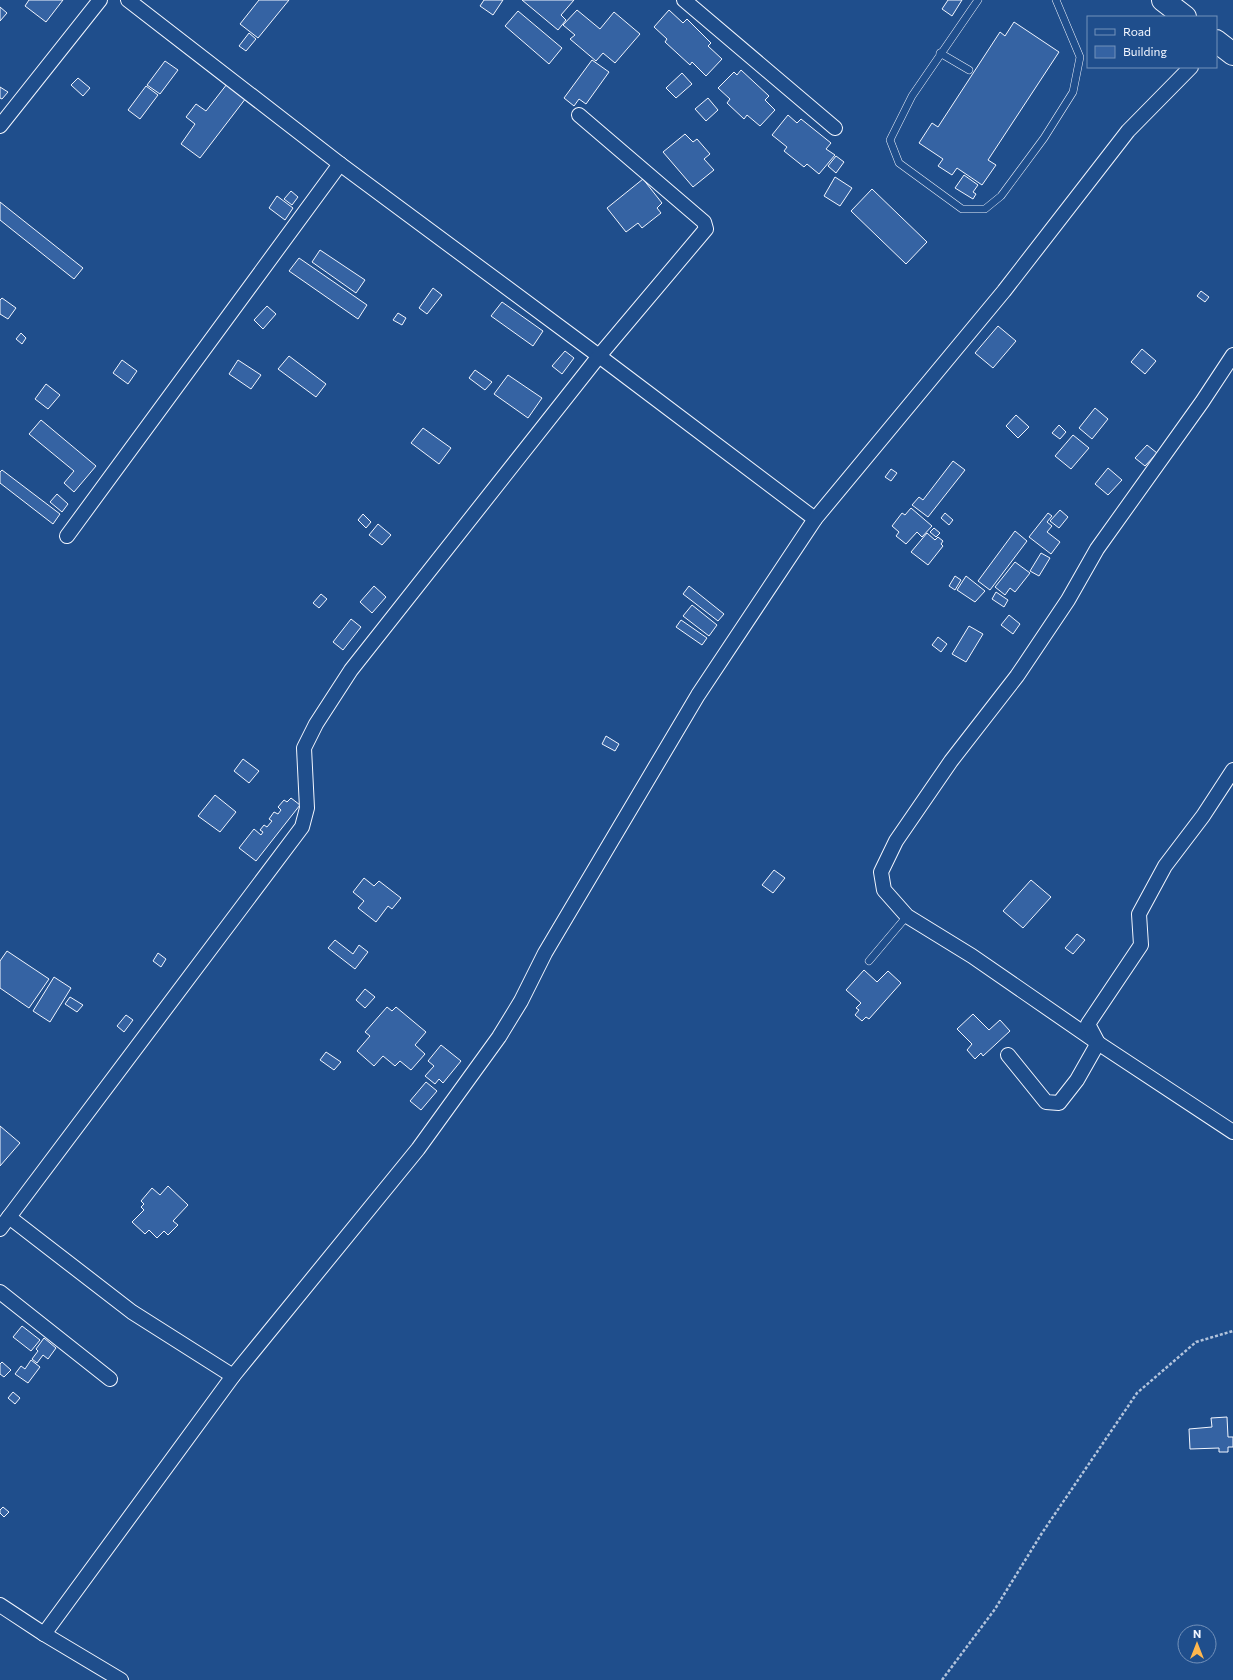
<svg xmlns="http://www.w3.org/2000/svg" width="1233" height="1680" font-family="Commissioner,sans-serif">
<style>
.building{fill:#3563a3;stroke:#f2f6ff}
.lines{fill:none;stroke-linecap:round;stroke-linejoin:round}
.lane-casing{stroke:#f2f6ff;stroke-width:8}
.street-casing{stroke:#f2f6ff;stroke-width:16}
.highway-casing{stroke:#f2f6ff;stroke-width:24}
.path{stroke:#b3c4dc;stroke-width:2.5;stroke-dasharray:3 2;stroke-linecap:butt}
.lane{stroke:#1f4e8c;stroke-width:7}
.street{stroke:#1f4e8c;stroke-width:14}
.highway{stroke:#1f4e8c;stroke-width:22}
</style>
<rect width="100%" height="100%" fill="#1f4e8c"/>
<!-- building -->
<g class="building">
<polygon points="29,0 63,0 46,22 25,6"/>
<polygon points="259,0 289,0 258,38 240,24"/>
<polygon points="484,0 503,0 493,15 480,6"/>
<polygon points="522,0 574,0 561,15 566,20 558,30"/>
<polygon points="948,0 962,0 952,16 942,9"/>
<polygon points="0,7 7,13 0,21"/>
<polygon points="577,10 600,29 614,12 640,34 615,63 603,53 596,61 570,39 575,35 563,25"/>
<polygon points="669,10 683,23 687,19 711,43 708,46 722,59 706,76 692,62 690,65 665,42 667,39 654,27"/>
<polygon points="518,11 562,48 549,64 505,26"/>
<polygon points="1014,22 1059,52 988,160 996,165 982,185 957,168 952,175 938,166 943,159 919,143 932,123 938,127 1000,32 1005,36"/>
<polygon points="249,33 256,39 246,51 239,46"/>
<polygon points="592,60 609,72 586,104 579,99 574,106 564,98"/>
<polygon points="165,61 178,70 160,94 147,85"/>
<polygon points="741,70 769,96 765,100 775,110 760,126 747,115 744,119 727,103 730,99 718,88 734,72 737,75"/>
<polygon points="682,73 692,84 676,98 666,88"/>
<polygon points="78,78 90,88 83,96 71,85"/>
<polygon points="227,84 246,98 200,158 181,144 195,124 186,117 196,104 206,111"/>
<polygon points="146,86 158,95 140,119 128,110"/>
<polygon points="0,87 8,92 2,99 0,98"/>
<polygon points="708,98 718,110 706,121 695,109"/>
<polygon points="788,115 797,123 801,119 831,143 826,149 835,155 819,174 807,164 804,167 784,151 787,147 772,135"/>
<polygon points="685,134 693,142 697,139 710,154 704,159 714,170 693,187 663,152"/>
<polygon points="836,156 844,162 836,173 828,166"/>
<polygon points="964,175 978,185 973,192 976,194 973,199 955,188"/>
<polygon points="835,177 852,188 840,206 824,196"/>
<polygon points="643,179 662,203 657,208 661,213 642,228 638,223 626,232 607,208"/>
<polygon points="872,189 927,242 906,264 851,211"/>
<polygon points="291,191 298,197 292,205 284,199"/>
<polygon points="277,196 293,208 285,220 269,208"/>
<polygon points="0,202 83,268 74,279 0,220"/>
<polygon points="320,250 365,280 356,293 312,262"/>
<polygon points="299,258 367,305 358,319 289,271"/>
<polygon points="433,288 442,295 427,314 419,308"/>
<polygon points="1201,291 1209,297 1205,302 1197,296"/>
<polygon points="2,298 16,308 8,319 0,314 0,300"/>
<polygon points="502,302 543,331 533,346 491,316"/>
<polygon points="267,306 276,314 263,329 254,320"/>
<polygon points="398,313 406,318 402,325 393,320"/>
<polygon points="998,326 1016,341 993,368 975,353"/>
<polygon points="21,333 26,338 22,344 16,339"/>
<polygon points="1142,349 1156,361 1145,374 1131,362"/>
<polygon points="565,351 574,358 562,374 552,366"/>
<polygon points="289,356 326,384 316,397 278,369"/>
<polygon points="122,360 137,371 128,384 113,373"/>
<polygon points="238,360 261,375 251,389 229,374"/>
<polygon points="475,370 492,382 485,390 469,378"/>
<polygon points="508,375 542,398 528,418 494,394"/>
<polygon points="46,384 60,395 48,409 35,399"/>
<polygon points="1095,408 1108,419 1092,439 1079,428"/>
<polygon points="1016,415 1029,427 1018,438 1006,426"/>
<polygon points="41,420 96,466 74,492 64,483 74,471 29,434"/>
<polygon points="1059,425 1066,432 1060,439 1052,433"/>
<polygon points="423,428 451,448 439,464 411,443"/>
<polygon points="1073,435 1089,448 1071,469 1055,456"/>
<polygon points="1147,445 1157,453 1145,466 1135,458"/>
<polygon points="953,461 965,470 928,517 912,505 919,497 923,500"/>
<polygon points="1108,468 1122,480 1108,495 1095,484"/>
<polygon points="891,469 897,473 891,481 885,477"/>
<polygon points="2,470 60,514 53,524 0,483 0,472"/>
<polygon points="57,494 68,504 62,512 50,502"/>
<polygon points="911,508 932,526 922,537 917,532 906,544 896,536 899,532 892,526 902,513 905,515"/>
<polygon points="1060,510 1068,517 1059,528 1050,521"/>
<polygon points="945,513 953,520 949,525 941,518"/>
<polygon points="1048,513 1052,516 1047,522 1052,526 1047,532 1060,542 1051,554 1029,537"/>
<polygon points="363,514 371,522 366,528 358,520"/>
<polygon points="378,524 391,535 382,545 369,535"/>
<polygon points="934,528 940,533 936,537 930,532"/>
<polygon points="1015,531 1027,541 990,590 978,581"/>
<polygon points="927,533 935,540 938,537 943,541 941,544 943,546 928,565 911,552"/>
<polygon points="1041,553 1050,558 1039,576 1030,571"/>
<polygon points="1015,562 1030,573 1015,592 1010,588 1005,595 995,587"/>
<polygon points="955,576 961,580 955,590 949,586"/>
<polygon points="966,576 985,591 975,602 957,590"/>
<polygon points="374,586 386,597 372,613 360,602"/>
<polygon points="689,586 724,614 718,621 683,594"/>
<polygon points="996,592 1008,600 1004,607 992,599"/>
<polygon points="321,594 327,599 319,608 313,603"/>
<polygon points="692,605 717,625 709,636 683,616"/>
<polygon points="1009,615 1020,624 1013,634 1001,625"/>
<polygon points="351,619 361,627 343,650 333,642"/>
<polygon points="681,620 707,638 702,645 676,627"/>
<polygon points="969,626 983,634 966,662 952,654"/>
<polygon points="938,637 947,644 941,652 932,645"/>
<polygon points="606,736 619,744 615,751 602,744"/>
<polygon points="243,759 259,771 249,783 234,771"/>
<polygon points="215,795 236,812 220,832 198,816"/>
<polygon points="291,798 300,805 256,861 239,848 254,829 261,835 263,832 260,830 264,825 267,827 272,821 269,819 274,812 278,814 281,810 278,807 284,800 287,802"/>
<polygon points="774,870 785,878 773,893 762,885"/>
<polygon points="364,878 374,886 379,881 401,898 392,909 388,906 376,922 358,908 364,901 353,892"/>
<polygon points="1031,880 1051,897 1023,928 1003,911"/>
<polygon points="1077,934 1085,940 1073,954 1065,948"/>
<polygon points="335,940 353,954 359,945 368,952 355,969 328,948"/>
<polygon points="7,951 49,979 29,1008 0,988 0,961"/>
<polygon points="158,953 166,959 161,967 153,961"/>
<polygon points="864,970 877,982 888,971 901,983 869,1019 866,1017 862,1021 855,1015 859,1010 856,1008 861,1003 846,990"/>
<polygon points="54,977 71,988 50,1022 33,1011"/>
<polygon points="365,989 375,997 365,1008 356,1000"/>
<polygon points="70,997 83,1005 77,1012 65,1004"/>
<polygon points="387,1007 392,1011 396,1007 426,1032 415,1045 425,1054 411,1070 400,1061 395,1066 383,1056 374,1066 357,1051 370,1036 365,1032"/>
<polygon points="973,1014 989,1030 1000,1020 1010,1031 983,1056 981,1053 975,1059 967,1050 972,1044 957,1029"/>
<polygon points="126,1015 133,1020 124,1032 117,1026"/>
<polygon points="441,1045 461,1061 443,1083 439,1079 435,1084 425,1076 434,1066 428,1061"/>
<polygon points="326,1052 341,1062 334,1070 320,1060"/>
<polygon points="426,1082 437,1091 421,1110 410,1101"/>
<polygon points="0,1126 20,1143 0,1166"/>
<polygon points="168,1186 188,1205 173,1221 178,1225 168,1235 164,1231 157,1238 149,1230 145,1234 132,1222 144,1210 141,1207 144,1204 141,1201 152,1188 160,1195"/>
<polygon points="22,1326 40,1340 31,1351 13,1337"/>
<polygon points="44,1338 56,1348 48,1359 43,1355 37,1363 32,1359 38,1351 36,1349"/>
<polygon points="31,1360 40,1367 28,1383 15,1374 21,1366 25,1369"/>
<polygon points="2,1362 11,1370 4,1377 0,1374 0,1364"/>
<polygon points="13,1392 20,1398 15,1404 8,1398"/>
<polygon points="1227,1417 1228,1437 1233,1437 1233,1447 1228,1447 1228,1452 1219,1452 1219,1448 1190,1449 1189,1429 1212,1427 1211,1418"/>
<polygon points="3,1507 9,1512 4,1517 0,1513 0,1510"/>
</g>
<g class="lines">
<!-- lane casing -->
<g class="lane-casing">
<g id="lane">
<polyline points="978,0 912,96 890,140 899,163 962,209 985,209 1001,196 1044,138 1073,92 1080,57 1056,0"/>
<polyline points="940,53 969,70"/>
<polyline points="869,961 907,916"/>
</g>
</g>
<!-- street casing -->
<g class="street-casing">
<g id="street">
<polyline points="128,0 340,164 599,356 815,519"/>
<polyline points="684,0 835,128"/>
<polyline points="0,126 100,0"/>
<polyline points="1233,355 1202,402 1097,549 1068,600 1017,676 951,761 896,841 881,872 884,890 907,916 972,956 1098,1043 1233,1132"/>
<polyline points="67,536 340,164"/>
<polyline points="1008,1055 1046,1102 1059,1103 1077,1080 1098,1043 1088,1024 1141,945 1139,914 1165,866 1203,816 1233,770"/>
<polyline points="9,1217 132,1312 233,1376"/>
<polyline points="0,1229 302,827 307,808 304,748 316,724 351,670 599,356 706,229 704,222 579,115"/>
<polyline points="0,1292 110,1379"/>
<polyline points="0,1605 44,1634 121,1680"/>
<polyline points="44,1634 233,1376 418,1149 499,1037 521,1001 545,953 698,695 815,519 1004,291 1128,131 1191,67"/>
</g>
</g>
<!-- highway casing -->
<g class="highway-casing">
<g id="highway">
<polyline points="1163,0 1185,17"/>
<polyline points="1216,41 1233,54"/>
</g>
</g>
<!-- path -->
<polyline class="path" points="942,1680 995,1609 1042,1533 1137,1393 1196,1342 1233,1331"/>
<!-- lane -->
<use href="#lane" class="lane"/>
<!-- street -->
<use href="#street" class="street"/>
<!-- highway -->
<use href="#highway" class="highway"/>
</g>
<!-- legend -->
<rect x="1087" y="16" width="130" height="52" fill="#1f4e8c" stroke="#7391ba"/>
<rect x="1095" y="29" width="20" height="6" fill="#1f4e8c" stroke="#7391ba"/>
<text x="1123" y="36" font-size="12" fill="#f2f6ff">Road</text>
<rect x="1095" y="46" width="20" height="12" fill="#3563a3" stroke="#7391ba"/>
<text x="1123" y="56" font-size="12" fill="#f2f6ff">Building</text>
<!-- north arrow -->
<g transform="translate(1197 1644)"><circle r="19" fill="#1f4e8c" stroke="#7391ba"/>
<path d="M0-3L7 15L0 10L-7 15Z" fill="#ffb74d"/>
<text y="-6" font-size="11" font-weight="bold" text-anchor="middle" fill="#f2f6ff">N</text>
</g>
</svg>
